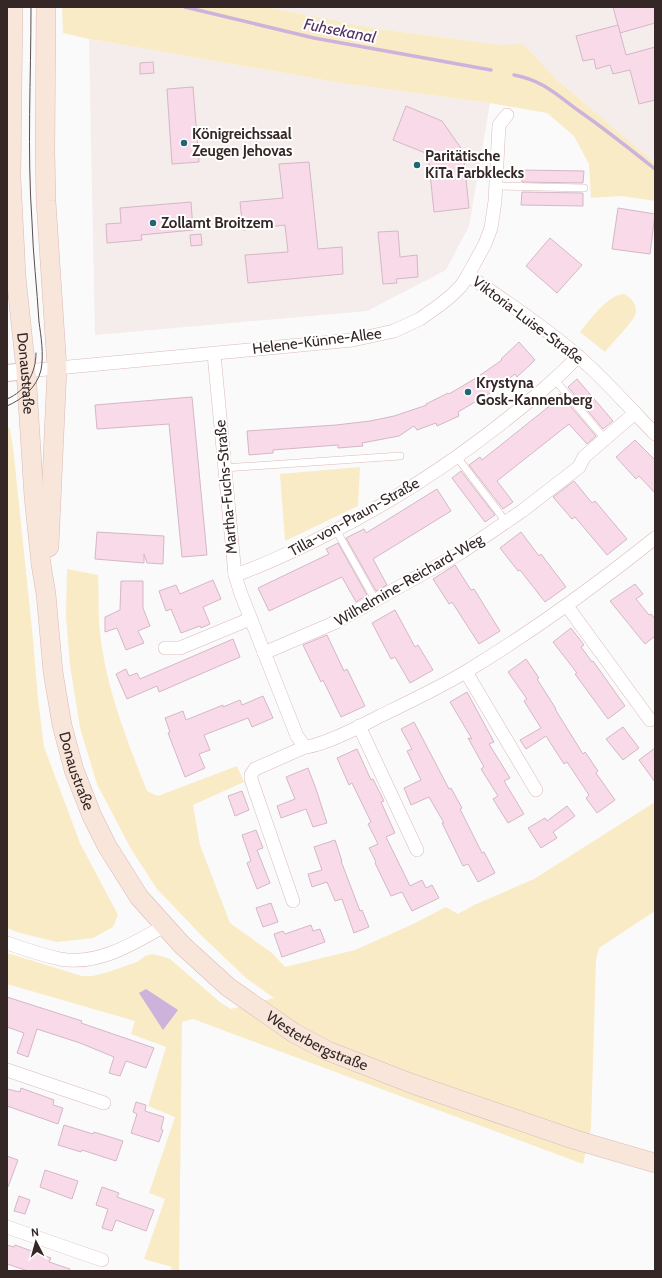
<svg xmlns="http://www.w3.org/2000/svg" width="662" height="1278" font-family="Cabin,sans-serif">
<style>
.built{fill:#f5ecec}
.green{fill:#faebc7}
.water{fill:#cdb2db}
.lines{fill:none;stroke-linecap:round;stroke-linejoin:round}
.stream{stroke:#cdb2db;stroke-width:3.5}
.building{fill:#f9dae9;stroke:#d5b7c6}
.service-casing{stroke:#dcbab8;stroke-width:8}
.minor-casing{stroke:#dcbab8;stroke-width:14}
.tertiary-casing{stroke:#dcbab8;stroke-width:18}
.secondary-casing{stroke:#dcbab8;stroke-width:20}
.service{stroke:#fff;stroke-width:7}
.minor{stroke:#fff;stroke-width:13}
.tertiary{stroke:#fff;stroke-width:16}
.secondary{stroke:#f8e6da;stroke-width:19}
.tram{stroke:#594f4e;stroke-width:1}
.poi-dot{fill:#1f6775;stroke:#fff;stroke-width:1.5}
.labels{text-anchor:middle;stroke-width:4;stroke-linejoin:round;paint-order:stroke}
.poi-label{font-size:15px;font-weight:bold;fill:#342726;stroke:#fff;text-anchor:start}
.street-label{font-size:15px;fill:#342726;stroke:#fff}
.water-label{font-size:16px;font-style:italic;fill:#533064;stroke:#fff}
</style>
<rect width="100%" height="100%" fill="#fafafa"/>
<!-- built -->
<g class="built">
<polygon points="265,7 655,7 655,163 556,79 501,45 380,29"/>
<polygon points="89,39 347,84 490,103 469,226 446,270 367,311 95,335"/>
</g>
<!-- green -->
<g class="green">
<polygon points="62,7 265,7 380,29 501,45 523,44 556,79 655,163 655,201 621,196 591,198 589,164 574,136 547,113 490,103 347,84 89,39 63,33"/>
<path d="M 624,294 C 631,297 639,306 635,315 C 633,322 611,344 605,352 L 580,332 C 591,319 607,295 624,294 Z"/>
<polygon points="7,427 10,429 13,447 33,639 38,699 44,747 80,843 118,915 113,927 93,938 57,942 20,933 7,928"/>
<polygon points="360,467 358,506 285,541 280,474"/>
<path d="M 67,569 L 98,575 C 99,594 98,614 100,633 C 106,689 127,740 147,791 L 158,796 L 237,766 L 244,782 L 193,805 L 200,845 L 230,923 L 272,953 L 285,967 L 355,950 L 411,925 L 446,907 L 458,914 L 474,905 L 534,879 L 655,802 L 655,911 L 599,948 L 596,960 L 591,1128 L 583,1164 L 193,1019 L 182,1022 L 179,1271 L 170,1271 L 172,1267 L 144,1259 L 165,1199 L 149,1193 L 175,1117 L 148,1106 L 166,1047 L 131,1034 L 135,1021 L 7,984 L 7,953 L 82,976 L 93,976 L 108,972 L 137,962 L 145,956 L 152,954 L 161,956 L 170,959 L 221,1003 L 231,1009 L 274,998 L 246,978 L 203,937 L 157,889 L 131,849 L 97,784 L 80,728 L 70,665 L 66,616 Z"/>
</g>
<!-- water -->
<polygon class="water" points="146,989 178,1010 163,1030 139,993"/>
<g class="lines">
<!-- stream -->
<g class="stream">
<polyline points="185,7 314,38 491,70"/>
<path d="M 514,75 C 542,80 557,95 579,111 C 605,129 630,149 655,169"/>
</g>
</g>
<!-- building -->
<g class="building">
<polygon points="613,7 655,7 655,23 620,33"/>
<polygon points="618,25 626,55 655,47 655,100 639,104 630,70 613,74 610,65 596,69 594,59 583,61 576,36"/>
<polygon points="153,62 154,73 140,74 140,63"/>
<polygon points="193,87 199,162 172,164 167,89"/>
<polygon points="406,106 442,121 463,151 469,208 434,212 428,154 393,140"/>
<polygon points="309,162 318,249 342,247 343,274 248,283 245,255 288,252 285,225 243,230 240,202 283,198 279,164"/>
<polygon points="522,170 584,171 583,183 522,182"/>
<polygon points="522,192 583,193 583,206 521,205"/>
<polygon points="191,202 193,230 141,235 142,240 107,243 106,224 121,223 120,208"/>
<polygon points="618,208 655,214 650,254 612,249"/>
<polygon points="398,231 400,257 417,255 418,277 396,279 397,283 383,284 378,232"/>
<polygon points="201,234 202,245 191,246 190,235"/>
<polygon points="550,238 582,265 557,293 526,266"/>
<polygon points="519,342 535,360 517,377 515,374 487,395 458,412 459,416 437,426 436,423 417,430 414,426 399,436 362,443 363,446 338,448 338,445 273,450 273,453 249,455 247,431 336,425 370,421 394,416 427,405 426,404 448,393 449,394 476,378 502,360 501,359"/>
<polygon points="577,379 613,421 603,429 568,387"/>
<polygon points="560,394 596,436 587,444 569,424 497,481 513,502 503,509 469,465 480,457 482,460 552,404 550,402"/>
<polygon points="192,397 207,555 182,557 169,424 97,429 95,405"/>
<polygon points="635,440 655,460 655,493 639,476 636,479 616,457"/>
<polygon points="461,471 495,515 485,522 452,478"/>
<polygon points="574,481 592,503 595,501 627,539 607,555 575,517 572,519 553,497"/>
<polygon points="437,489 451,511 373,559 387,585 376,591 346,538 364,529 366,533"/>
<polygon points="97,532 164,536 163,564 147,563 144,554 144,563 95,559"/>
<polygon points="521,532 539,556 541,554 566,587 545,602 520,570 518,571 500,548"/>
<polygon points="338,543 367,595 356,602 342,577 269,611 258,588 329,554 326,549"/>
<polygon points="455,565 471,590 474,589 500,631 479,644 452,602 449,604 433,579"/>
<polygon points="213,580 221,599 203,607 210,624 201,628 200,626 181,633 171,609 166,611 159,591 176,585 180,594"/>
<polygon points="121,581 143,581 143,608 150,626 138,631 144,643 126,650 117,628 105,632 105,617 120,610"/>
<polygon points="635,584 643,594 636,599 649,615 651,614 655,619 655,636 645,644 610,601"/>
<polygon points="395,610 415,647 418,645 433,670 410,683 395,657 391,659 372,623"/>
<polygon points="571,628 584,645 581,647 592,662 593,661 625,706 608,719 575,674 577,673 553,642"/>
<polygon points="327,635 344,671 347,669 365,706 341,717 323,680 321,682 303,645"/>
<polygon points="233,639 240,657 159,692 157,686 127,699 116,674 126,669 129,676 137,673 140,679"/>
<polygon points="526,659 539,678 537,679 556,709 555,709 583,754 585,752 598,771 596,773 615,800 597,813 586,798 589,795 567,762 564,764 546,736 526,749 520,740 541,728 524,701 527,699 508,672"/>
<polygon points="467,692 494,742 489,744 510,778 504,781 524,814 508,823 493,799 498,796 481,769 484,767 468,738 472,739 450,702"/>
<polygon points="263,696 273,718 252,727 248,718 204,735 210,750 199,754 205,768 185,777 168,733 170,732 165,718 183,711 186,720 223,705 223,707 240,700 242,705"/>
<polygon points="414,722 449,789 451,788 462,808 460,809 482,853 484,852 495,873 478,882 468,864 463,866 442,823 444,823 429,797 411,805 404,788 421,780 407,751 412,749 401,729"/>
<polygon points="623,727 639,748 623,760 606,739"/>
<polygon points="655,748 655,782 639,760"/>
<polygon points="357,749 371,780 373,779 384,801 381,802 395,833 386,837 410,886 422,880 426,888 432,885 439,898 412,911 402,892 391,896 375,863 376,862 369,848 378,844 368,824 371,822 352,783 349,785 337,758"/>
<polygon points="308,768 316,789 327,823 313,827 306,809 281,818 277,806 295,799 286,777"/>
<polygon points="242,791 249,810 235,816 228,796"/>
<polygon points="567,806 575,816 553,832 557,838 541,848 528,828 545,818 547,821"/>
<polygon points="256,830 263,848 257,850 270,883 257,889 247,863 251,861 242,835"/>
<polygon points="335,840 342,861 341,861 360,911 362,910 369,927 354,933 342,899 335,901 327,882 312,887 308,874 322,870 314,847"/>
<polygon points="271,903 278,922 263,927 256,908"/>
<polygon points="311,925 313,931 320,929 325,942 282,957 274,934 283,931 285,934"/>
<polygon points="7,997 82,1021 81,1023 154,1048 146,1068 126,1061 120,1076 109,1073 114,1057 80,1043 37,1029 28,1057 17,1053 24,1033 7,1027"/>
<polygon points="21,1088 54,1100 53,1105 63,1108 58,1124 7,1106 7,1089 20,1092"/>
<polygon points="136,1102 146,1105 145,1111 164,1117 161,1129 163,1130 159,1142 131,1133 137,1114 133,1112"/>
<polygon points="64,1125 93,1134 94,1132 123,1141 116,1161 82,1150 81,1152 58,1145"/>
<polygon points="7,1156 18,1160 8,1187 7,1187"/>
<polygon points="45,1170 78,1181 72,1199 40,1187"/>
<polygon points="102,1187 119,1193 117,1197 154,1210 146,1231 116,1220 112,1231 102,1228 108,1209 96,1205"/>
<polygon points="19,1196 30,1200 25,1214 14,1211"/>
<polygon points="7,1245 14,1247 15,1245 51,1258 49,1262 70,1269 69,1271 28,1271 7,1264"/>
</g>
<g class="lines">
<!-- service casing -->
<g class="service-casing">
<g id="service">
<polyline points="497,186 584,188"/>
<polyline points="555,380 605,439"/>
<polyline points="457,457 506,522"/>
<polyline points="224,468 400,456"/>
<polyline points="336,530 376,601"/>
</g>
</g>
<!-- minor casing -->
<g class="minor-casing">
<g id="minor">
<path d="M 468,275 C 510,305 554,333 591,368 C 613,389 634,412 655,434"/>
<polyline points="214,354 235,575 241,594 297,736 305,747"/>
<polyline points="26,371 353,340 394,331 420,319 441,304 452,295 461,286 468,275 485,244 491,228 495,201 499,125 507,115"/>
<path d="M 235,575 C 263,566 289,553 316,540 C 384,507 448,466 507,419 C 532,399 557,379 578,356"/>
<polyline points="567,606 650,720"/>
<polyline points="165,648 180,648 250,619"/>
<polyline points="264,653 336,622 462,552 522,511 579,467 584,457 635,413"/>
<polyline points="466,672 536,790"/>
<polyline points="359,726 417,850"/>
<path d="M 293,901 L 251,779 L 251,775 L 255,769 L 305,747 C 325,745 361,726 380,716 C 409,702 439,688 467,671 C 533,631 595,586 655,538"/>
<path d="M 7,943 C 24,949 42,955 60,959 C 97,966 133,944 164,926"/>
<polyline points="7,1070 104,1103"/>
<polyline points="7,1227 102,1260"/>
</g>
</g>
<!-- tertiary casing -->
<g class="tertiary-casing">
<polyline id="tertiary" points="7,373 26,371"/>
</g>
<!-- secondary casing -->
<g class="secondary-casing">
<g id="secondary">
<path id="s1" d="M 13,7 L 11,177 L 16,276 L 26,371 L 34,497 L 41,564 L 46,594 L 53,672 L 62,725 L 74,770 L 92,816 L 107,846 L 139,897 L 182,945 L 228,987 L 294,1033 L 328,1051 L 413,1084 L 576,1140 L 655,1163"/>
<polyline points="46,7 45,152 46,201 57,368 49,547"/>
</g>
</g>
<!-- service -->
<use href="#service" class="service"/>
<!-- minor -->
<use href="#minor" class="minor"/>
<!-- tertiary -->
<use href="#tertiary" class="tertiary"/>
<!-- secondary -->
<use href="#secondary" class="secondary"/>
<!-- tram -->
<g class="tram">
<path d="M 7,399 C 26,391 36,373 36,353"/>
<path d="M 7,406 C 23,399 37,387 41,370 C 44,354 41,337 39,322 C 37,288 33,255 32,222 C 27,150 31,79 31,7"/>
</g>
</g>
<!-- markers -->
<g class="poi-dot">
<circle cx="184" cy="143" r="4"/>
<circle cx="417" cy="165" r="4"/>
<circle cx="153" cy="223" r="4"/>
<circle cx="468" cy="392" r="4"/>
</g>
<g class="labels">
<!-- poi labels -->
<g class="poi-label">
<text x="192" y="139">Königreichssaal<tspan x="192" dy="17">Zeugen Jehovas</tspan></text>
<text x="425" y="161">Paritätische<tspan x="425" dy="17">KiTa Farbklecks</tspan></text>
<text x="161" y="228">Zollamt Broitzem</text>
<text x="476" y="388">Krystyna<tspan x="476" dy="17">Gosk-Kannenberg</tspan></text>
</g>
<!-- street labels -->
<g class="street-label">
<text transform="translate(528 320) rotate(37)" y="5">Viktoria-Luise-Straße</text>
<text transform="translate(317 341) rotate(-7)" y="5">Helene-Künne-Allee</text>
<text dy="5" stroke="none"><textPath href="#s1" startOffset="367">Donaustraße</textPath></text>
<text transform="translate(226 487) rotate(-95)" y="5">Martha-Fuchs-Straße</text>
<text transform="translate(354 517) rotate(-29)" y="5">Tilla-von-Praun-Straße</text>
<text transform="translate(409 580) rotate(-30)" y="5">Wilhelmine-Reichard-Weg</text>
<text dy="5" stroke="none"><textPath href="#s1" startOffset="769">Donaustraße</textPath></text>
<text dy="5" stroke="none"><textPath href="#s1" startOffset="1142">Westerbergstraße</textPath></text>
</g>
<!-- water labels -->
<g class="water-label">
<text transform="translate(340 30) rotate(11)" y="6">Fuhsekanal</text>
</g>
</g>
<!-- border -->
<rect width="662" height="1278" fill="none" stroke="#342726" stroke-width="16"/>
<!-- north arrow -->
<g transform="translate(36 1242) rotate(354)" stroke="#ffffff" stroke-width="3" paint-order="stroke">
<path d="M0-3L7 15L0 10L-7 15Z" fill="#342726"/>
<text y="-6" font-size="11" font-weight="bold" text-anchor="middle" fill="#342726">N</text>
</g>
</svg>
